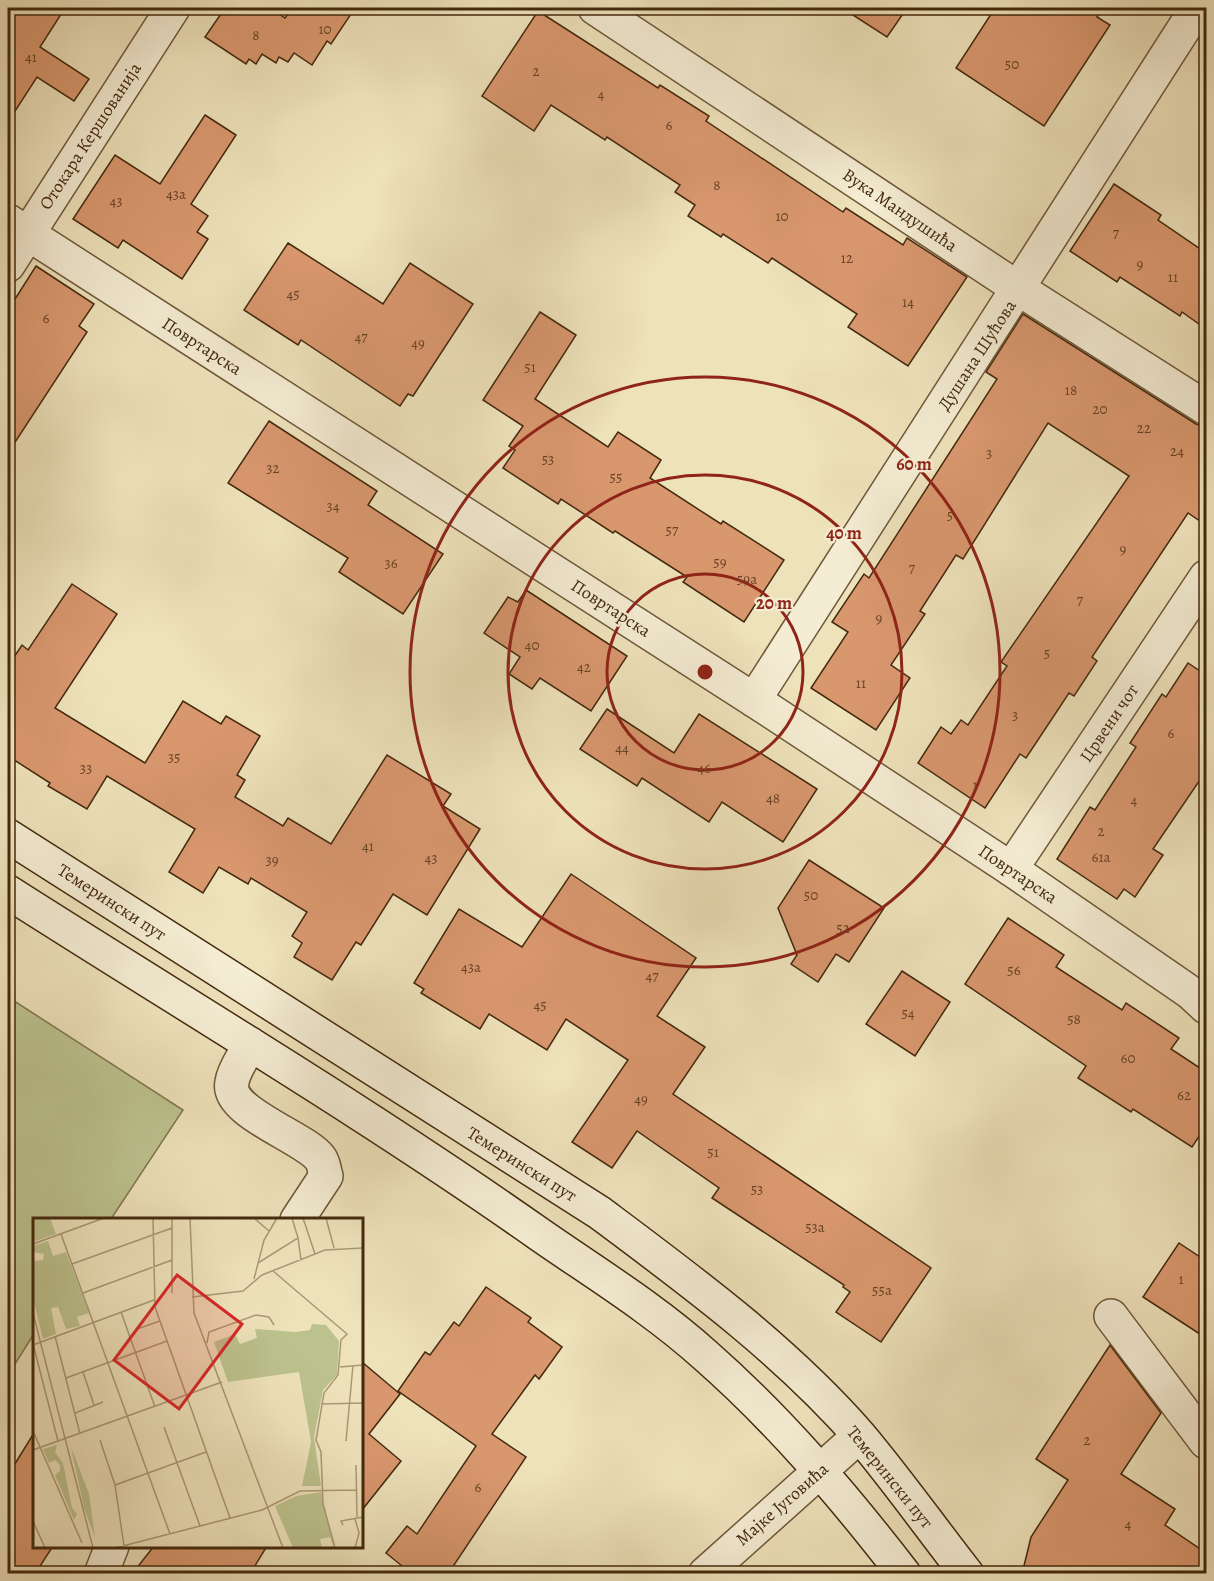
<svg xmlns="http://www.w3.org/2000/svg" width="1214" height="1581" font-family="Alegreya,serif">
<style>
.green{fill:#bcc28e;stroke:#80764e;stroke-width:1.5}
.building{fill:#d9976e;stroke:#43290d;stroke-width:1.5}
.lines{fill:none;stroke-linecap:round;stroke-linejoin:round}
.minor-casing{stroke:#6e5738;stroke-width:36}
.secondary-casing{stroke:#43290d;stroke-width:36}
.minor{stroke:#f4ecd3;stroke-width:33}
.secondary{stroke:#f4ecd3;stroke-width:33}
.ring{fill:none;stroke:#8f2418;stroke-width:3}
.labels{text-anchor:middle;stroke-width:4.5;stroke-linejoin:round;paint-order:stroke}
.number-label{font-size:15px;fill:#684425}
.street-label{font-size:18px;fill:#43290d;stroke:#f4ecd3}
.inset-road{fill:none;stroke:#aa9875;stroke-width:1.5}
.view{fill:#d62828;fill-opacity:0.15;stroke:#d62828;stroke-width:3}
.inset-edge{fill:none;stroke:#43290d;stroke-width:3}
.centre{fill:#8f2418;stroke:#f4ecd3;stroke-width:3}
.ring-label{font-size:18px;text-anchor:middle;font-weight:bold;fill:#8f2418;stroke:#f4ecd3;stroke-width:4.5;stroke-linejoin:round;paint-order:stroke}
</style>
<rect width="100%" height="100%" fill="#eee2bb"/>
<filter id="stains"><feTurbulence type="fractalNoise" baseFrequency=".00333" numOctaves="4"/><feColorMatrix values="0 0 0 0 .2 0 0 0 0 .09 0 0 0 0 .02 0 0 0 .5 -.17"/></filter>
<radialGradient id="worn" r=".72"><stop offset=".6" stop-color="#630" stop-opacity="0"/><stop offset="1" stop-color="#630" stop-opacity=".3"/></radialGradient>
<!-- green -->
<polygon class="green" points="8,997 183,1110 111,1219 34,1220 34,1334 8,1375"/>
<!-- building -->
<g class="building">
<polygon points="8,8 65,8 40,47 89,79 74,101 37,77 8,122"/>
<polygon points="225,8 270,8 285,18 292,8 355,8 331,44 327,41 312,65 294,53 288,62 279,57 276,63 262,54 256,64 249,59 246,64 205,37"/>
<polygon points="842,8 907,8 887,37"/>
<polygon points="995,8 1104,8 1097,17 1110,25 1044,126 956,68"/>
<polygon points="538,11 658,88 660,85 709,116 706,121 843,212 846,208 903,245 907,238 967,277 908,366 848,327 857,314 772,258 768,263 723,234 721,237 688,216 695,205 675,192 680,185 607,137 605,140 551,105 534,131 482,96"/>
<polygon points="205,115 236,135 191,204 208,216 197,232 208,239 182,279 123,240 118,248 73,219 115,155 160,184"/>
<polygon points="1114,184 1161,215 1158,220 1206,253 1206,329 1182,312 1180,316 1120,277 1117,282 1070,251"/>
<polygon points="288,243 383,304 410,263 473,304 413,396 408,394 400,406 301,340 298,345 244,310"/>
<polygon points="36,266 94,304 79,326 87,332 8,453 8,310"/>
<polygon points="540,312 576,335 535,399 608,447 618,432 661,460 650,478 721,524 723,521 784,560 744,622 683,582 687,577 615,531 613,533 561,499 558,504 503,468 515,450 509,446 523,426 483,400"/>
<polygon points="1023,314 1196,424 1206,427 1206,525 1188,513 1092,657 1097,661 1074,696 1069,693 1026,758 1020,754 985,808 918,763 941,727 951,734 961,720 968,725 1007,666 1001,662 1129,476 1048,423 963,559 956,555 920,611 925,614 891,665 910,678 876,730 811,688 848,632 832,622 864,574 869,578 997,379 986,372"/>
<polygon points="269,421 377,491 368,505 443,554 403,614 339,572 348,558 228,483"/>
<polygon points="72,584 117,614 55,708 145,763 183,701 221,724 226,716 260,736 237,775 245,780 235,797 283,826 288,818 331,844 387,755 451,794 443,806 480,829 427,915 393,894 361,945 356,942 332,980 294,957 302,943 292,936 307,912 251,878 248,884 219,867 203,893 169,872 195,829 107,776 87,809 48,786 50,783 8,756 8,666 22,645 28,650"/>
<polygon points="526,590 627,656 591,711 540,678 532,689 509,674 520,657 484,633 508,597 518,602"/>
<polygon points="1188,663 1206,675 1206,771 1153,849 1163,855 1135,897 1124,889 1117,899 1057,859 1090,807 1095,810 1136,747 1130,743 1162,694 1166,697"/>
<polygon points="607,709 674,753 699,714 817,789 783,842 722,802 709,822 642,778 637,786 580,749"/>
<polygon points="809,860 884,908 849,962 836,954 818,982 791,964 797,955 778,908"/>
<polygon points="571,874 696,958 657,1016 705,1047 673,1094 931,1268 881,1342 836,1312 850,1292 843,1287 844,1285 712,1198 719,1188 637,1131 612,1168 572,1142 628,1060 566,1019 547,1050 489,1014 480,1029 421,993 424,989 414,983 459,909 522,947"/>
<polygon points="1008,918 1064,955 1056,967 1122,1010 1126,1003 1179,1038 1171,1049 1206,1072 1206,1126 1192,1147 1133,1109 1131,1112 1078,1078 1086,1066 965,984"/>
<polygon points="902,971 950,1002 915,1056 866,1024"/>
<polygon points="1179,1243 1206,1261 1206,1338 1143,1297"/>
<polygon points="486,1287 531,1318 528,1322 562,1347 539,1379 535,1375 492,1434 526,1457 448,1574 412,1574 386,1553 407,1526 417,1534 476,1446 398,1391 425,1352 430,1355 454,1322 459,1326"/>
<polygon points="1110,1345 1161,1413 1121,1474 1175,1509 1165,1525 1206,1553 1206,1574 1022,1574 1031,1537 1068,1480 1036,1459"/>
<polygon points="362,1362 400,1394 369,1434 401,1461 362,1510"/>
<polygon points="34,1433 34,1546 53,1546 35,1574 8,1574 8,1475"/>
<polygon points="154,1546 267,1546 250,1574 132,1574"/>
</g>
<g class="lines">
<!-- minor casing -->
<g class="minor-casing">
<g id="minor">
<polyline points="595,8 1019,289 1206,408"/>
<polyline points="8,221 754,700 1011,869 1191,993 1206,1007"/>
<polyline points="8,265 173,8"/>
<polyline points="754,700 1197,8"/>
<polyline points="1011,869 1206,577"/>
<path d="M 250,1044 C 245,1055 234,1069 232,1082 C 225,1112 304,1137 320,1158 C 324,1163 324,1170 326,1176 L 297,1220"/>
<polyline points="1111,1316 1206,1442"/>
<polyline points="101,1574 112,1546"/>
<polyline points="705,1574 859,1436"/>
</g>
</g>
<!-- secondary casing -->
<g class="secondary-casing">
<g id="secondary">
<path d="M 8,836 L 600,1213 C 691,1281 785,1350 860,1436 C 897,1480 931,1528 967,1574"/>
<path d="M 8,892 C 185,1005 367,1113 539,1234 C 595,1273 654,1309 705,1355 C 779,1420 843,1495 904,1574"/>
</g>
</g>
<!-- minor -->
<use href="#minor" class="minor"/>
<!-- secondary -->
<use href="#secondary" class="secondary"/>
</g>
<!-- distance rings -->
<g class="ring">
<circle cx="705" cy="672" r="98"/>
<circle cx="705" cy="672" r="197"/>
<circle cx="705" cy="672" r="295"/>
</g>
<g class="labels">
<!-- number labels -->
<g class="number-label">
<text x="325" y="34">10</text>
<text x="256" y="40">8</text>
<text x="31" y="62">41</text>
<text x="1012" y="69">50</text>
<text x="536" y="76">2</text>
<text x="601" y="99">4</text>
<text x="669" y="130">6</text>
<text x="717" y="190">8</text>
<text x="176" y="199">43a</text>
<text x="116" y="206">43</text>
<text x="782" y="221">10</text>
<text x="1116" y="238">7</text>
<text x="847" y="263">12</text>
<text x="1140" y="269">9</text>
<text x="1173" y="282">11</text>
<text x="293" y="299">45</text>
<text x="908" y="307">14</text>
<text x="46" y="323">6</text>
<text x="361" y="342">47</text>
<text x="418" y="348">49</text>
<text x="530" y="372">51</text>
<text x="1071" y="395">18</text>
<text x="1100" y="414">20</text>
<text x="1144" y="433">22</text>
<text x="1177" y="456">24</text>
<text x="989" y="458">3</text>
<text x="548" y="464">53</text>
<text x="273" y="473">32</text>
<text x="616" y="482">55</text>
<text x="333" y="511">34</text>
<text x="950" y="520">5</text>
<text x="672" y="535">57</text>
<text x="1123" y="554">9</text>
<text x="720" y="567">59</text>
<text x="391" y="568">36</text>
<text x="912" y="573">7</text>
<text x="747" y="584">59a</text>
<text x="1080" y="605">7</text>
<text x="879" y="623">9</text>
<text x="532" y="650">40</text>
<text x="1047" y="658">5</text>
<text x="584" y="672">42</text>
<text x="861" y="688">11</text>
<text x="1015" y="720">3</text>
<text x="1171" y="738">6</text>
<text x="622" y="753">44</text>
<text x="174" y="762">35</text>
<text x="86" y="773">33</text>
<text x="704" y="773">46</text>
<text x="975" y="790">1</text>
<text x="773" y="803">48</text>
<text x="1134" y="805">4</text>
<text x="1101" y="836">2</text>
<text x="368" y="851">41</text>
<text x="1101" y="862">61a</text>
<text x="431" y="863">43</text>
<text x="272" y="865">39</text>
<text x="811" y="900">50</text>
<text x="843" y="933">52</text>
<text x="471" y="972">43a</text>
<text x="1014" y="975">56</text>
<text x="652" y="981">47</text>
<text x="540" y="1010">45</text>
<text x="908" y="1018">54</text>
<text x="1074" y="1024">58</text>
<text x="1128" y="1063">60</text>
<text x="1184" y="1100">62</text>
<text x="641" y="1104">49</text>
<text x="713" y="1157">51</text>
<text x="757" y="1194">53</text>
<text x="815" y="1232">53a</text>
<text x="1181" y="1284">1</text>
<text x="882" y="1295">55a</text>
<text x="1087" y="1445">2</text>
<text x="478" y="1492">6</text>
<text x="1128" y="1529">4</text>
</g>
<!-- street labels -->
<g class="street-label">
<text transform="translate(90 136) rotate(-57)" y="6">Отокара Кершованија</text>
<text transform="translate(900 210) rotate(34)" y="6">Вука Мандушића</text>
<text transform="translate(202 346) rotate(33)" y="6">Повртарска</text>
<text transform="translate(977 355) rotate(-57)" y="6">Душана Шућова</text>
<text transform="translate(611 608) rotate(33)" y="6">Повртарска</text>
<text transform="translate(1109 723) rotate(-56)" y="6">Црвени чот</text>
<text transform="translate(1018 874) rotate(34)" y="6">Повртарска</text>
<text transform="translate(112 902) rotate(33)" y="6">Темерински пут</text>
<text transform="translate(522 1164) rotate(32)" y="6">Темерински пут</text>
<text transform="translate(890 1477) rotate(51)" y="6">Темерински пут</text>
<text transform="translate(782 1504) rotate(-41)" y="6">Мајке Југовића</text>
</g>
</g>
<!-- overview -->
<g transform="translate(33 1218)">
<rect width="330" height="330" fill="#eee2bb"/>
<path d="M 0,0 L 17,0 L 23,16 L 0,24 ZM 15,23 L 20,38 L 33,34 L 56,95 L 44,99 L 47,108 L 33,111 L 25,89 L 18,90 L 23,116 L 10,121 L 0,80 L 0,43 L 10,42 L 11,36 L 0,34 L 0,28 ZM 279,106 L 293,107 L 306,123 L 304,157 L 290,172 L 281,219 L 288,268 L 269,268 L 278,224 L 266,154 L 195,164 L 181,124 L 202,116 L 207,126 L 224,120 L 222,111 L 263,114 L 277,112 ZM 24,227 L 22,234 L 30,245 L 39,290 L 44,296 L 41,302 L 22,257 L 27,253 L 27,247 L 22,242 L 16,245 L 10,231 ZM 38,229 L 56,276 L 62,319 L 51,290 ZM 288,274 L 301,330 L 297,319 L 287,321 L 289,330 L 260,330 L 242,288 L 263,278 Z" fill="#bcc28e"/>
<path class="inset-road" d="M 120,0 L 122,89 L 197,300M 139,0 L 139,75M 157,0 L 161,95 L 250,330M 221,0 L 236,13M 270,0 L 282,36M 293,0 L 301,30M 28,16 L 137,316M 265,20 L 268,42M 0,26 L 71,0M 225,45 L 265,20 L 259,0M 39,46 L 139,10M 240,53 L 314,116 L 308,122 L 305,157 L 291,175 L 283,222 L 288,234 L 290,286 L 302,330M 221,61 L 231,22 L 244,0M 50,75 L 139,42M 159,79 L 210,73 L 229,57 L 292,32 L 330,30M 88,94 L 122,189M 0,95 L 60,330M 104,111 L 127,103M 22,118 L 47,216M 174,125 L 176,114 L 223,97 L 236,99 L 241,107M 0,126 L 25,223M 0,127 L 121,82M 307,149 L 330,147M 50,154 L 61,187M 33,160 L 134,123M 288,186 L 330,185M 42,195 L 70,184M 131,209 L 167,308M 0,213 L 49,325M 67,222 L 82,267 L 91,328M 313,223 L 320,147M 0,232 L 189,164M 323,247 L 324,299M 82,267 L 173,234M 322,301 L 326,315 L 322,330M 0,303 L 12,330M 310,307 L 308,303 L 330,299M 82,330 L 229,292 L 267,273 L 323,272"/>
<path class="view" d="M 144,57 L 209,106 L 146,191 L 81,142 Z"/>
<rect width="330" height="330" class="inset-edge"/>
</g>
<circle cx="705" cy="672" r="9" class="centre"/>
<g class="ring-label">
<text x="914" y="470">60 m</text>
<text x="844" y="539">40 m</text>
<text x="774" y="609">20 m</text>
</g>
<!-- margin -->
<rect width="1214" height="1581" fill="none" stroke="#eee2bb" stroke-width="30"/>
<rect x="9" y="9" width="1196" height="1563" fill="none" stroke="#43290d" stroke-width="3"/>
<rect x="15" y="15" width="1184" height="1551" fill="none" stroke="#43290d" stroke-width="1.5"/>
<rect width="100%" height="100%" filter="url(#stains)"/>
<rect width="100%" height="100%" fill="url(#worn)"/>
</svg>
